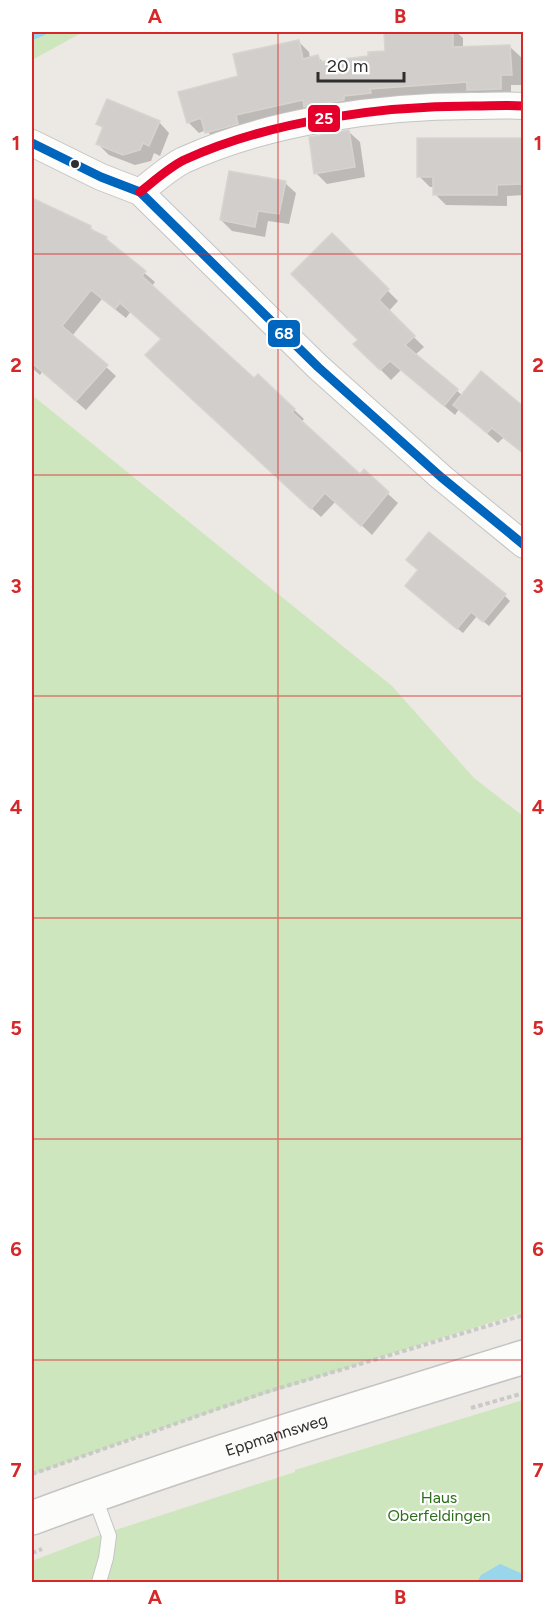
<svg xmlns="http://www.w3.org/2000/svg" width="555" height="1614" font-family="Figtree,sans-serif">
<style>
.green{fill:#cee6be}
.water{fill:#99d6ec}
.shadow{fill:#0003}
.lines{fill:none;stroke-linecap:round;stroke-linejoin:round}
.stream{stroke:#99d6ec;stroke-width:8}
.building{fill:#d1cecb;stroke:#d7d4d0;stroke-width:1.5}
.lane-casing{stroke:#c5c4c5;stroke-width:16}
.street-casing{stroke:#c5c4c5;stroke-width:28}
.secondary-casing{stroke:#c5c4c5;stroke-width:36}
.path{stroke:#c9c9c8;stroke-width:4;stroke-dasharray:4.5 3;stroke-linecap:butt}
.lane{stroke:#fcfcfb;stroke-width:14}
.street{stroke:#fcfcfb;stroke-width:26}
.secondary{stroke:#fcfcfb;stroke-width:33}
.bus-1-casing{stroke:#fff;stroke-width:14}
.bus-2-casing{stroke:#fff;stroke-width:14}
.bus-1{stroke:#0065bd;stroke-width:9}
.bus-2{stroke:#e4002b;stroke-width:9}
.grid{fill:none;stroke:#d62828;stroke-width:1.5;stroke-opacity:0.55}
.bus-dot{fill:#2e2e2e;stroke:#fff;stroke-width:2}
.labels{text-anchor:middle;stroke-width:4.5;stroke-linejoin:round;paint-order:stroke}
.street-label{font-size:16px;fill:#2e2e2e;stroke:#fff}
.park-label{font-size:16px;fill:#2c6e1b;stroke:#fff}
.line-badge{stroke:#fff;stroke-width:2}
.badge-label{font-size:16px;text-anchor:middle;font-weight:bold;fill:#fff}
.neatline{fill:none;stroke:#d62828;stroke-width:2}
.grid-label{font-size:20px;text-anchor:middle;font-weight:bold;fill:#d62828}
</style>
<rect width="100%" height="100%" fill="#ece8e4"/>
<!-- green -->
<g class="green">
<polygon points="32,32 83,32 32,60"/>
<path d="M 32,395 L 392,686 L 474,778 L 523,816 L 524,1312 C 359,1364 193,1415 32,1475 Z"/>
<polygon points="523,1400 523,1582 32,1582 32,1561 97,1536 295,1472 295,1470"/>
</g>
<!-- water -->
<polygon class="water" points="500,1564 523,1574 523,1582 477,1582 481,1575"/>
<!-- shadow -->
<g class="shadow">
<polygon points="386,32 456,32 463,38 463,48 510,47 521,57 522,85 511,85 511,99 479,101 471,93 380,100 218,143 206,130 199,133 188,122 240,77 298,41 309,52 310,59 318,57 324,63 370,58 387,52"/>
<polygon points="159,122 169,133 160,156 154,153 151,161 135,165 109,155 98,144 104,129 98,124"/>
<polygon points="349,132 360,142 365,177 327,184 316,173"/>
<polygon points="524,149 524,195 507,196 507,206 446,205 435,194 435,187 430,187 419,176"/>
<polygon points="285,183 296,193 289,224 268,221 265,237 232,231 221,220"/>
<polygon points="32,200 90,227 97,234 106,238 116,249 155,282 151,287 254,380 258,376 304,419 301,422 360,476 364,471 388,494 398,503 372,535 336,501 321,517 157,365 163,339 131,311 126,318 102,299 72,336 116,376 86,410 42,372 40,375 32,368 32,327 68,282 32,265"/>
<polygon points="332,235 398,301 388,312 424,347 415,355 463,396 524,409 524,454 503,438 498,443 459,409 455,415 401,370 391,380 355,344 360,340"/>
<polygon points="412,591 504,595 510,601 489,626 477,616 463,633"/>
</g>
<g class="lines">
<!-- stream -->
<polyline class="stream" points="32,36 42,32"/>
</g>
<!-- building -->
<g class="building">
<polygon points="384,32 453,32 453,47 510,45 512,75 501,75 501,89 467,90 467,82 370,89 371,93 344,96 344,100 304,107 303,100 236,115 238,124 205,133 201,118 187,123 178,92 238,76 233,54 299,40 303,59 318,55 320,62 368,56 368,52 385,51"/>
<polygon points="107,99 160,121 149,146 143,143 140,150 123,155 96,144 103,127 96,124"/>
<polygon points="349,130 355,167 314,174 309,137"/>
<polygon points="417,138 524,138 524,184 497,185 497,195 433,195 433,177 417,177"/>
<polygon points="229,171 286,181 279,214 258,211 255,227 220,220"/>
<polygon points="32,198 91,226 90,229 107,237 106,239 146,271 142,276 254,378 258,374 295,409 292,412 360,474 364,469 389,492 361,526 325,493 311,509 169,378 145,355 161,339 120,303 115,309 91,290 62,326 108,365 76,401 32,363"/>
<polygon points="332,233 389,289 379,300 415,336 405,345 458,389 444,406 390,361 380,370 353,344 358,340 291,274"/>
<polygon points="481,371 524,407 524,454 492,428 487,433 453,405"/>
<polygon points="429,532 506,594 483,622 471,612 457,629 405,586 418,570 406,560"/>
</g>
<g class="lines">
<!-- lane casing -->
<g class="lane-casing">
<polyline id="lane" points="94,1495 109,1536 106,1558 99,1582"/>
</g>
<!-- street casing -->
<g class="street-casing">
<g id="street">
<polyline points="32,143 101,177 140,192 318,367 441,477 524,545"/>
<path d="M 140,192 C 153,182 168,168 184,160 C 269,121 380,106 473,106 C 490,106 507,105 524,106"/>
</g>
</g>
<!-- secondary casing -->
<g class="secondary-casing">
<g id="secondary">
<path id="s1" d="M 32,1518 C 193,1458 359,1408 524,1357"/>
</g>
</g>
<!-- path -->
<g class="path">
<polyline points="471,1408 524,1393"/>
<polyline points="32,1474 263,1393 524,1315"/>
<polyline points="32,1553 42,1549"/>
</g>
<!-- lane -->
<use href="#lane" class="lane"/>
<!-- street -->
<use href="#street" class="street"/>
<!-- secondary -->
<use href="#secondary" class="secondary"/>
<!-- bus-1 casing -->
<g class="bus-1-casing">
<polyline id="bus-1" points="32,143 101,177 140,192 318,367 441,477 524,545"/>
</g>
<!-- bus-2 casing -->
<g class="bus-2-casing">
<path id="bus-2" d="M 140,192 C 153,182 168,168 184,160 C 269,121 380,106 473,106 C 490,106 507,105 524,106"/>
</g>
<!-- bus-1 -->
<use href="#bus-1" class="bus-1"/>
<!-- bus-2 -->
<use href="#bus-2" class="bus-2"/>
</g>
<!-- grid -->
<path class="grid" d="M 278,32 L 278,1582M 32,254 L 524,254M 32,475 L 524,475M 32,696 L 524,696M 32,918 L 524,918M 32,1139 L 524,1139M 32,1360 L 524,1360"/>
<!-- markers -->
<circle class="bus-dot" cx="75" cy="164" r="5"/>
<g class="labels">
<!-- street labels -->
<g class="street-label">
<text dy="6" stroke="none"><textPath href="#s1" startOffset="258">Eppmannsweg</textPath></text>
</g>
<!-- park labels -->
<g class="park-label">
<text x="439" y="1503">Haus<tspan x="439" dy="18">Oberfeldingen</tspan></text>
</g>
</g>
<g class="line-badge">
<rect x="307" y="104" width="34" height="29" rx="6" fill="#e4002b"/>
<rect x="267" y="319" width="34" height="29" rx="6" fill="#0065bd"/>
</g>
<g class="badge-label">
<text x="324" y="124">25</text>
<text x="284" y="339">68</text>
</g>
<!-- border -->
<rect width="555" height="1614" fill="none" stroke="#ffffff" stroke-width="66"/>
<!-- scale -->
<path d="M318 72v9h86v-9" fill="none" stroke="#2e2e2e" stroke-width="3"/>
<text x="327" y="72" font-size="18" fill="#2e2e2e" stroke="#ffffff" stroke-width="4.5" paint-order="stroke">20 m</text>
<rect x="33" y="33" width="489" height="1548" class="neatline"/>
<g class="grid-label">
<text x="155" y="23">A</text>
<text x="400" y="23">B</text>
<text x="16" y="150">1</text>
<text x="538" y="150">1</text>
<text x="16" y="372">2</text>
<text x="538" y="372">2</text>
<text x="16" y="593">3</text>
<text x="538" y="593">3</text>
<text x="16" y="814">4</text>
<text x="538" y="814">4</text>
<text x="16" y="1035">5</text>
<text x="538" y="1035">5</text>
<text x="16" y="1256">6</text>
<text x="538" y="1256">6</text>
<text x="16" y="1477">7</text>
<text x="538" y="1477">7</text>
<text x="155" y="1604">A</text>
<text x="400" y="1604">B</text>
</g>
</svg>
